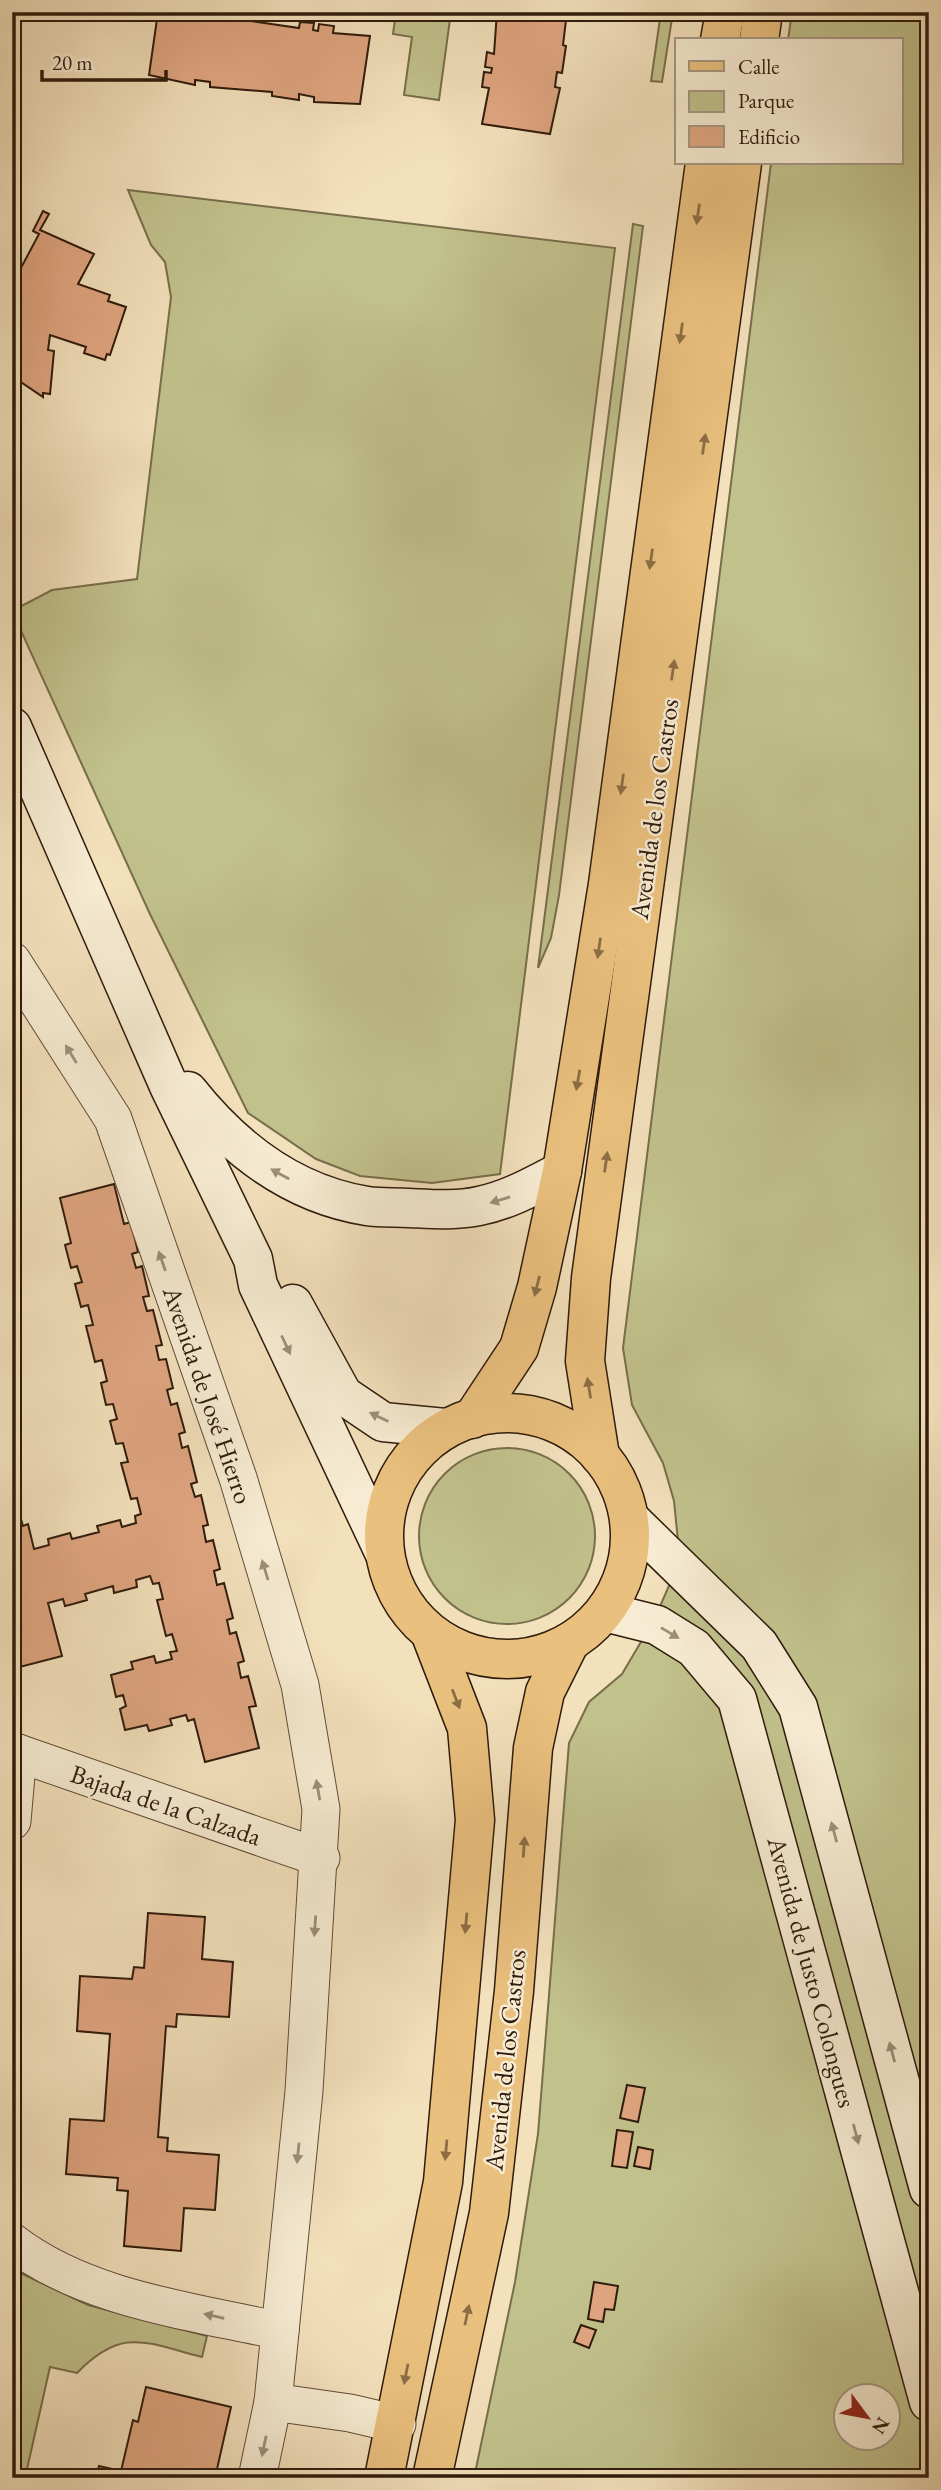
<svg xmlns="http://www.w3.org/2000/svg" width="941" height="2490" font-family="'EB Garamond',serif">
<style>
.green{fill:#c1c18c;stroke:#786e4c;stroke-width:2;fill-rule:evenodd}
.building{fill:#e0a681;stroke:#2f1b0c;stroke-width:2}
.lines{fill:none;stroke-linecap:round;stroke-linejoin:round}
.street-casing{stroke:#604c38;stroke-width:39}
.secondary-casing{stroke:#2f1b0c;stroke-width:41}
.primary-casing{stroke:#2f1b0c;stroke-width:41}
.street{stroke:#f7ecd3;stroke-width:37}
.secondary{stroke:#f7ecd3;stroke-width:38}
.primary{stroke:#eac07e;stroke-width:38}
.oneway{fill:#8c6e45}
.oneway2{fill:#9d8e79}
.labels{text-anchor:middle;stroke-width:5;stroke-linejoin:round;paint-order:stroke}
.street-label{font-size:26px;fill:#2f1b0c;stroke:#f7ecd3}
</style>
<rect width="100%" height="100%" fill="#f3e1bc"/>
<filter id="stains"><feTurbulence type="fractalNoise" baseFrequency=".00286" numOctaves="4"/><feColorMatrix values="0 0 0 0 .2 0 0 0 0 .09 0 0 0 0 .02 0 0 0 .5 -.17"/></filter>
<radialGradient id="worn" r=".72"><stop offset=".6" stop-color="#630" stop-opacity="0"/><stop offset="1" stop-color="#630" stop-opacity=".3"/></radialGradient>
<!-- green -->
<g class="green">
<polygon points="396,12 451,12 439,100 404,95 412,37 393,34"/>
<polygon points="661,12 673,12 662,82 651,81"/>
<path d="M 792,12 L 929,12 L 929,2478 L 474,2478 L 515,2282 L 538,2134 L 569,1743 L 589,1702 L 622,1674 L 655,1618 L 671,1581 L 678,1541 L 674,1501 L 663,1463 L 632,1405 L 623,1348 L 771,163 L 901,163 L 901,40 L 788,40 ZM 846,2396 L 888,2396 L 888,2438 L 846,2438 Z"/>
<polygon points="128,190 615,248 500,1174 432,1183 360,1176 316,1159 248,1113 149,912 12,611 52,590 137,579 171,297 165,262 151,245"/>
<polygon points="633,224 643,226 559,895 551,938 538,968"/>
<circle cx="507" cy="1536" r="88"/>
<path d="M 12,2269 L 88,2305 L 207,2336 L 202,2357 C 146,2343 123,2326 77,2373 L 50,2367 L 25,2478 L 12,2478 Z"/>
</g>
<!-- building -->
<g class="building">
<polygon points="158,12 210,12 209,16 214,16 215,12 230,12 229,18 299,28 300,22 314,23 313,30 318,31 319,24 334,26 333,33 370,36 360,104 314,102 314,97 299,94 299,100 272,96 272,92 210,87 210,82 195,80 195,85 149,75"/>
<polygon points="497,12 567,12 563,45 566,46 562,73 557,72 556,79 555,87 560,88 550,134 482,124 489,88 482,87 484,72 491,73 492,68 485,67 487,52 494,54"/>
<polygon points="43,211 49,214 40,230 94,254 78,284 110,295 108,301 126,307 110,355 107,354 105,360 84,353 86,347 50,335 48,350 54,351 50,394 43,393 43,397 12,376 12,258 22,266 39,234 33,231"/>
<polygon points="114,1184 124,1224 131,1222 138,1252 132,1254 136,1268 142,1266 149,1296 143,1297 147,1311 153,1310 162,1345 156,1346 159,1360 166,1359 173,1388 167,1390 171,1405 177,1403 185,1432 179,1434 182,1448 188,1446 197,1482 191,1484 195,1497 201,1495 208,1525 203,1526 206,1542 213,1540 220,1569 214,1571 217,1585 224,1583 233,1618 227,1620 230,1634 236,1632 244,1661 238,1663 241,1678 248,1676 256,1706 249,1707 259,1748 205,1762 194,1719 188,1721 186,1715 170,1719 172,1725 149,1731 147,1725 125,1730 120,1709 126,1706 123,1695 116,1697 111,1675 133,1669 131,1662 154,1656 156,1663 172,1659 170,1652 177,1651 172,1634 166,1636 157,1600 163,1599 159,1583 153,1584 150,1576 136,1580 137,1587 114,1593 113,1586 85,1594 87,1600 73,1604 65,1606 63,1599 48,1603 62,1656 12,1669 12,1503 16,1502 23,1526 28,1524 34,1549 49,1545 48,1539 70,1533 72,1539 99,1532 97,1526 120,1520 122,1527 136,1523 135,1516 141,1514 137,1498 131,1499 121,1463 128,1462 123,1443 116,1444 110,1421 117,1419 113,1404 106,1405 101,1383 107,1381 102,1360 95,1362 86,1326 93,1325 88,1305 81,1307 75,1284 82,1282 77,1266 71,1268 65,1245 71,1243 60,1198"/>
<polygon points="148,1913 205,1917 202,1959 233,1962 229,2017 177,2014 176,2027 166,2026 158,2137 168,2138 167,2151 219,2155 215,2210 184,2208 181,2251 124,2246 128,2191 117,2190 118,2178 66,2174 70,2119 104,2121 110,2034 77,2031 80,1976 132,1979 134,1967 144,1968"/>
<polygon points="627,2085 645,2088 638,2122 620,2118"/>
<polygon points="617,2130 633,2132 627,2168 612,2166"/>
<polygon points="638,2147 653,2150 650,2169 634,2166"/>
<polygon points="594,2282 618,2286 614,2310 605,2309 603,2322 588,2319"/>
<polygon points="581,2325 596,2330 589,2348 574,2342"/>
<polygon points="146,2387 231,2407 215,2478 96,2478 99,2466 121,2471 133,2420 138,2422"/>
</g>
<g class="lines">
<!-- street casing -->
<g class="street-casing">
<g id="street">
<polyline points="12,961 113,1119 238,1478 300,1685 321,1809 304,2091 273,2402 257,2478"/>
<polyline points="12,1751 321,1858"/>
<polyline points="12,1821 18,1753"/>
<path d="M 12,2242 C 86,2299 191,2311 280,2331"/>
<polyline points="273,2402 350,2413 397,2424"/>
</g>
</g>
<!-- secondary casing -->
<g class="secondary-casing">
<g id="secondary">
<polyline points="12,727 169,1086 253,1259 258,1285 384,1552"/>
<path d="M 188,1091 C 234,1149 292,1194 367,1206 C 381,1208 396,1207 410,1208 C 432,1209 456,1211 479,1206 C 509,1200 535,1185 562,1171"/>
<polyline points="293,1304 343,1395 383,1422 445,1428"/>
<polyline points="631,1520 759,1645 798,1707 929,2189"/>
<polyline points="605,1612 657,1625 694,1648 737,1699 929,2402"/>
</g>
</g>
<!-- primary casing -->
<g class="primary-casing">
<g id="primary">
<polyline points="720,40 725,12"/>
<polyline points="759,40 763,12"/>
<circle cx="507" cy="1536" r="123"/>
<polyline points="472,1419 519,1348 537,1287 562,1171 608,884 705,163"/>
<polyline points="600,1456 585,1361 591,1278 742,163"/>
<polyline points="384,2478 443,2182 475,1820 467,1728 431,1635"/>
<polyline points="432,2478 489,2213 514,1991 533,1748 545,1692 569,1644"/>
</g>
</g>
<!-- street -->
<use href="#street" class="street"/>
<!-- secondary -->
<use href="#secondary" class="secondary"/>
<!-- primary -->
<use href="#primary" class="primary"/>
</g>
<!-- one-way arrows -->
<defs><path id="oneway-solid" d="M-6-.8H1V-3.2L6.5 0L1 3.2V.8H-6Z" transform="scale(1.75)"/></defs>
<g class="oneway">
<use href="#oneway-solid" transform="translate(698 214) rotate(98)"/>
<use href="#oneway-solid" transform="translate(681 333) rotate(98)"/>
<use href="#oneway-solid" transform="translate(704 444) rotate(-82)"/>
<use href="#oneway-solid" transform="translate(651 559) rotate(98)"/>
<use href="#oneway-solid" transform="translate(673 670) rotate(-82)"/>
<use href="#oneway-solid" transform="translate(622 784) rotate(98)"/>
<use href="#oneway-solid" transform="translate(599 948) rotate(98)"/>
<use href="#oneway-solid" transform="translate(578 1080) rotate(100)"/>
<use href="#oneway-solid" transform="translate(606 1162) rotate(-82)"/>
<use href="#oneway-solid" transform="translate(537 1286) rotate(104)"/>
<use href="#oneway-solid" transform="translate(589 1388) rotate(-99)"/>
<use href="#oneway-solid" transform="translate(456 1699) rotate(69)"/>
<use href="#oneway-solid" transform="translate(524 1847) rotate(-86)"/>
<use href="#oneway-solid" transform="translate(466 1923) rotate(95)"/>
<use href="#oneway-solid" transform="translate(446 2150) rotate(95)"/>
<use href="#oneway-solid" transform="translate(467 2315) rotate(-78)"/>
<use href="#oneway-solid" transform="translate(406 2374) rotate(101)"/>
</g>
<g class="oneway2">
<use href="#oneway-solid" transform="translate(71 1054) rotate(-122)"/>
<use href="#oneway-solid" transform="translate(280 1174) rotate(-151)"/>
<use href="#oneway-solid" transform="translate(500 1200) rotate(163)"/>
<use href="#oneway-solid" transform="translate(162 1261) rotate(-109)"/>
<use href="#oneway-solid" transform="translate(286 1345) rotate(65)"/>
<use href="#oneway-solid" transform="translate(379 1417) rotate(-154)"/>
<use href="#oneway-solid" transform="translate(265 1570) rotate(-107)"/>
<use href="#oneway-solid" transform="translate(670 1633) rotate(31)"/>
<use href="#oneway-solid" transform="translate(318 1790) rotate(-100)"/>
<use href="#oneway-solid" transform="translate(834 1832) rotate(-105)"/>
<use href="#oneway-solid" transform="translate(315 1926) rotate(94)"/>
<use href="#oneway-solid" transform="translate(892 2052) rotate(-105)"/>
<use href="#oneway-solid" transform="translate(856 2134) rotate(75)"/>
<use href="#oneway-solid" transform="translate(298 2153) rotate(96)"/>
<use href="#oneway-solid" transform="translate(214 2316) rotate(-167)"/>
<use href="#oneway-solid" transform="translate(264 2446) rotate(102)"/>
</g>
<g class="labels">
<!-- street labels -->
<g class="street-label">
<text transform="translate(654 809) rotate(-82)" y="9">Avenida de los Castros</text>
<text transform="translate(208 1395) rotate(71)" y="9">Avenida de José Hierro</text>
<text transform="translate(166 1805) rotate(19)" y="9">Bajada de la Calzada</text>
<text transform="translate(812 1972) rotate(75)" y="9">Avenida de Justo Colongues</text>
<text transform="translate(505 2060) rotate(-84)" y="9">Avenida de los Castros</text>
</g>
</g>
<!-- margin -->
<rect width="941" height="2490" fill="none" stroke="#f3e1bc" stroke-width="42"/>
<rect x="14" y="14" width="913" height="2462" fill="none" stroke="#2f1b0c" stroke-width="3.5"/>
<rect x="21" y="21" width="899" height="2448" fill="none" stroke="#2f1b0c" stroke-width="2"/>
<!-- legend -->
<rect x="675" y="38" width="228" height="126" fill="#f7ecd3" stroke="#a79883" stroke-width="2"/>
<rect x="689" y="61" width="35" height="10" fill="#eac07e" stroke="#a79883" stroke-width="2"/>
<text x="738" y="74" font-size="21" fill="#2f1b0c">Calle</text>
<rect x="689" y="91" width="35" height="21" fill="#c1c18c" stroke="#a79883" stroke-width="2"/>
<text x="738" y="108" font-size="21" fill="#2f1b0c">Parque</text>
<rect x="689" y="126" width="35" height="21" fill="#e0a681" stroke="#a79883" stroke-width="2"/>
<text x="738" y="144" font-size="21" fill="#2f1b0c">Edificio</text>
<!-- north arrow -->
<g transform="translate(867 2417) rotate(122)"><circle r="33" fill="#f7ecd3" stroke="#a79883" stroke-width="2"/>
<path d="M0-5L12 26L0 18L-12 26Z" fill="#8f2418"/>
<text y="-10" font-size="19" font-weight="bold" text-anchor="middle" fill="#2f1b0c">N</text>
</g>
<!-- scale -->
<path d="M42 70v10h124v-10" fill="none" stroke="#2f1b0c" stroke-width="3.5"/>
<text x="52" y="70" font-size="21" fill="#2f1b0c" stroke="#f7ecd3" stroke-width="5" paint-order="stroke">20 m</text>
<rect width="100%" height="100%" filter="url(#stains)"/>
<rect width="100%" height="100%" fill="url(#worn)"/>
</svg>
